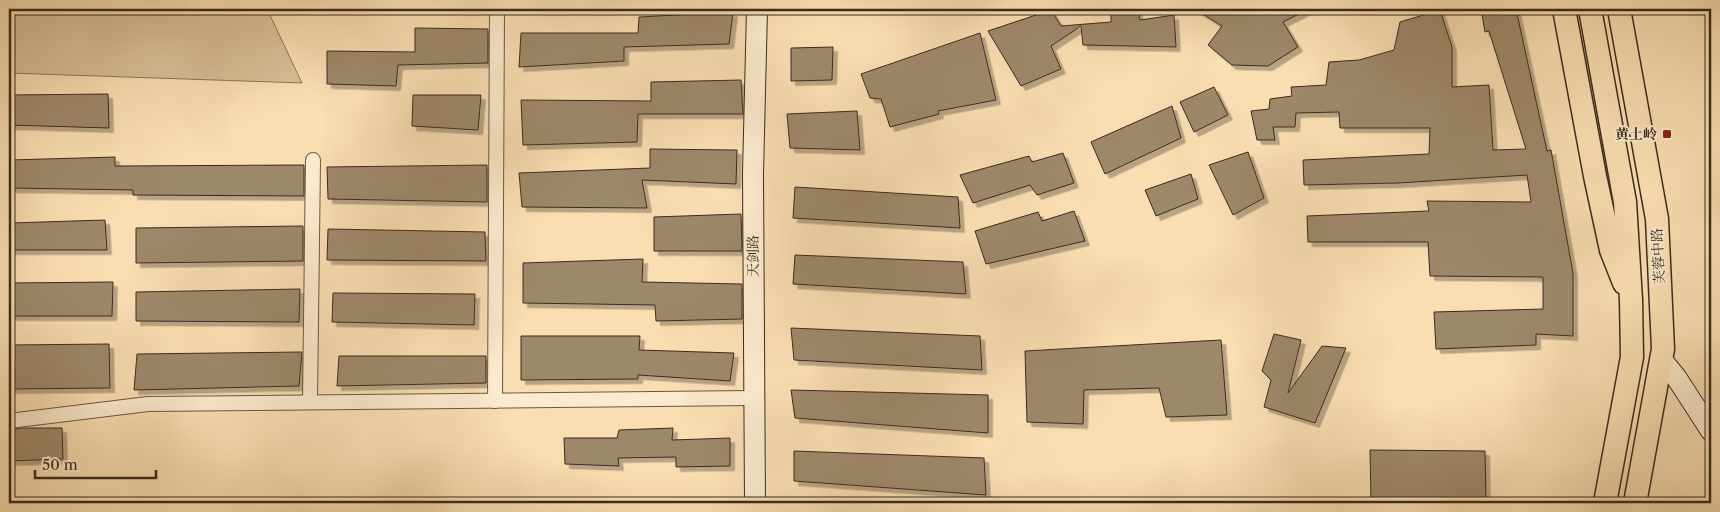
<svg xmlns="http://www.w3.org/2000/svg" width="1720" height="512" font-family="'Libre Caslon Text','Noto Serif SC',serif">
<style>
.green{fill:#d9c099;stroke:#8a765c}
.building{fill:#9e886b;stroke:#3b2b1e;filter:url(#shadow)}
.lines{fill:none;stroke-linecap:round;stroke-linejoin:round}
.street-casing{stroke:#6a5843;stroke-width:16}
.secondary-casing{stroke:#3b2b1e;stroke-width:22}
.primary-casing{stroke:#3b2b1e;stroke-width:25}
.street{stroke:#fbeacd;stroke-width:14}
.secondary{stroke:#fbeacd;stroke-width:20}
.primary{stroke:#f9deb2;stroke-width:22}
.poi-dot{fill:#8f2418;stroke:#fbeacd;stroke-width:2}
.labels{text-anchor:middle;stroke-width:4;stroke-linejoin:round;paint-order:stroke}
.poi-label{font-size:14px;font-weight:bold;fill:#3b2b1e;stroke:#fbeacd;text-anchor:end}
.street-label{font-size:14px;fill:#3b2b1e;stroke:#fbeacd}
</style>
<defs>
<filter id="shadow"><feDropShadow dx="4.5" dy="4.5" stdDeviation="0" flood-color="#0004"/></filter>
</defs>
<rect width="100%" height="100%" fill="#f9deb2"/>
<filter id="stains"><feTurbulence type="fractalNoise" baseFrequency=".004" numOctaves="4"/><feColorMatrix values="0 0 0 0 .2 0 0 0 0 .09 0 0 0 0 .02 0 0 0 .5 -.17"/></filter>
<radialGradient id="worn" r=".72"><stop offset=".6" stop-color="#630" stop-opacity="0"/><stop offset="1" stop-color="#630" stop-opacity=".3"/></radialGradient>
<!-- green -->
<polygon class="green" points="9,9 267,9 302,83 9,73"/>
<!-- building -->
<g class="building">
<polygon points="1111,9 1137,9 1140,20 1174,15 1176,47 1083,45 1081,26 1051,46 1061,69 1021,86 988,31 1051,10 1061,26 1111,22"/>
<polygon points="1195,9 1309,9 1283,22 1298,47 1268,66 1232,65 1208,45 1222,26"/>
<polygon points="1481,9 1516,9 1547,151 1551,150 1573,273 1573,336 1536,334 1536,345 1436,349 1434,312 1543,309 1543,277 1430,276 1428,242 1308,242 1307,216 1429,211 1427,201 1531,202 1527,175 1398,183 1304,185 1303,160 1429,154 1430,128 1340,128 1339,112 1296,113 1295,127 1273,127 1275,140 1257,140 1251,111 1269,109 1270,99 1292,96 1291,87 1326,85 1329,62 1359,60 1394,50 1400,22 1440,10 1452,47 1452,87 1489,85 1493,150 1526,149 1489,31 1485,32"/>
<polygon points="733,12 729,44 624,47 624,61 519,67 521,33 638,33 639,17"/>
<polygon points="415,28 488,29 488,63 398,65 396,86 327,84 327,51 415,52"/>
<polygon points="980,33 996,100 938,111 939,114 890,127 881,99 870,98 861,74"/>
<polygon points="833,47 832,80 791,81 791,48"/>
<polygon points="741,80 743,114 638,114 637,142 523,145 521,100 651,101 651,82"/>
<polygon points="1214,87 1228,115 1194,132 1180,102"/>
<polygon points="108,94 109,128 9,125 9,95"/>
<polygon points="413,95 481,95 478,130 412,126"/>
<polygon points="1172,106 1181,138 1105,174 1091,142"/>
<polygon points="857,111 860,150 790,148 787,114"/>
<polygon points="650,149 737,150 736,184 642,180 647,208 522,207 519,173 650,168"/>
<polygon points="1248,152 1264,198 1233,215 1209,165"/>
<polygon points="1063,153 1074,183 1037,195 1030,185 973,203 960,175 1029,156 1032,162"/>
<polygon points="115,157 115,166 304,165 304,196 133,195 133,190 9,188 9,160"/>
<polygon points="487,165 487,202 328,199 327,167"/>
<polygon points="1191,174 1198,199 1156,216 1145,190"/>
<polygon points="795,187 958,197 960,228 793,218"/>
<polygon points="1074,211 1085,241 986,264 975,231 1038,212 1042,221"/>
<polygon points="741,214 742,251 654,251 654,217"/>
<polygon points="105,220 107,250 9,250 9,223"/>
<polygon points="303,226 303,261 136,263 136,228"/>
<polygon points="328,229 485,232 486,261 327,260"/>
<polygon points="795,255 963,262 966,294 793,284"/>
<polygon points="643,259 642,282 742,284 742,319 656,321 655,305 523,303 523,263"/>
<polygon points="113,282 112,316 9,316 9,283"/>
<polygon points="300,289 299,322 136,321 136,292"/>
<polygon points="333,293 475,294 474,325 332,322"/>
<polygon points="791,328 980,336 982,370 794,360"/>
<polygon points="1274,334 1301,340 1288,393 1322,346 1346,348 1315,423 1264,407 1271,380 1262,371"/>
<polygon points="521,336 640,336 639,350 734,353 730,381 638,375 638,379 521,380"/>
<polygon points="1221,340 1227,415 1166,417 1159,388 1084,390 1083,424 1027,422 1025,351"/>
<polygon points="109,344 110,388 9,389 9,345"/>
<polygon points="302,352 299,386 134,390 137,354"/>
<polygon points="339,356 486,356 486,383 337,386"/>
<polygon points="791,390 988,395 988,433 795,418"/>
<polygon points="22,428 62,428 63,459 9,461 9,430"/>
<polygon points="673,428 672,440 730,438 730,466 676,467 676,457 618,458 619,466 565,464 564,438 617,438 619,430"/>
<polygon points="1370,450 1485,451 1486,503 1371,503"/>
<polygon points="794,451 984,458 986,495 794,481"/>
</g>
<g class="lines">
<!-- street casing -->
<g class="street-casing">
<g id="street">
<polyline points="495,401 497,9"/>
<polyline points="310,402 313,160"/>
<polyline points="9,421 148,404 752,398"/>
</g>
</g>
<!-- secondary casing -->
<g class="secondary-casing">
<g id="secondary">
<polyline points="1662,360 1676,377 1711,431"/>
<polyline points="755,503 753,174 757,9"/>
</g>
</g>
<!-- primary casing -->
<g class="primary-casing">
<g id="primary">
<polyline points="1564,9 1595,176 1611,250 1624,283"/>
<polyline points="1590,9 1625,202 1631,300 1632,357 1605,503"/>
<polyline points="1619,9 1657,219 1663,349 1635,503"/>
</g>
</g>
<!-- street -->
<use href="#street" class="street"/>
<!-- secondary -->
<use href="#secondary" class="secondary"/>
<!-- primary -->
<use href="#primary" class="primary"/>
</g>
<!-- markers -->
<rect class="poi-dot" x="1662" y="129" width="10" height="10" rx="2.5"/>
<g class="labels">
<!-- poi labels -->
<g class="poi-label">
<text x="1657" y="139">黄土岭</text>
</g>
<!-- street labels -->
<g class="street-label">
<text transform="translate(753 256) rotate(-90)" y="5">天剑路</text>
<text transform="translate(1658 256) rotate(-93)" y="5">芙蓉中路</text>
</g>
</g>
<!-- margin -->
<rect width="1720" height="512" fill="none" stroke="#f9deb2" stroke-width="30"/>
<rect x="10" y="10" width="1700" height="492" fill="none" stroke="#3b2b1e" stroke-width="2.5"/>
<rect x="15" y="15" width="1690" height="482" fill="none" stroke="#3b2b1e"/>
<!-- scale -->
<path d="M35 470v8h121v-8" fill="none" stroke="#3b2b1e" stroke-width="2.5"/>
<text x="42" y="470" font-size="15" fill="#3b2b1e" stroke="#fbeacd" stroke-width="4" paint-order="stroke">50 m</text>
<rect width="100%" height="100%" filter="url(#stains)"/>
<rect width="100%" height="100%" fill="url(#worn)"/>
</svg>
